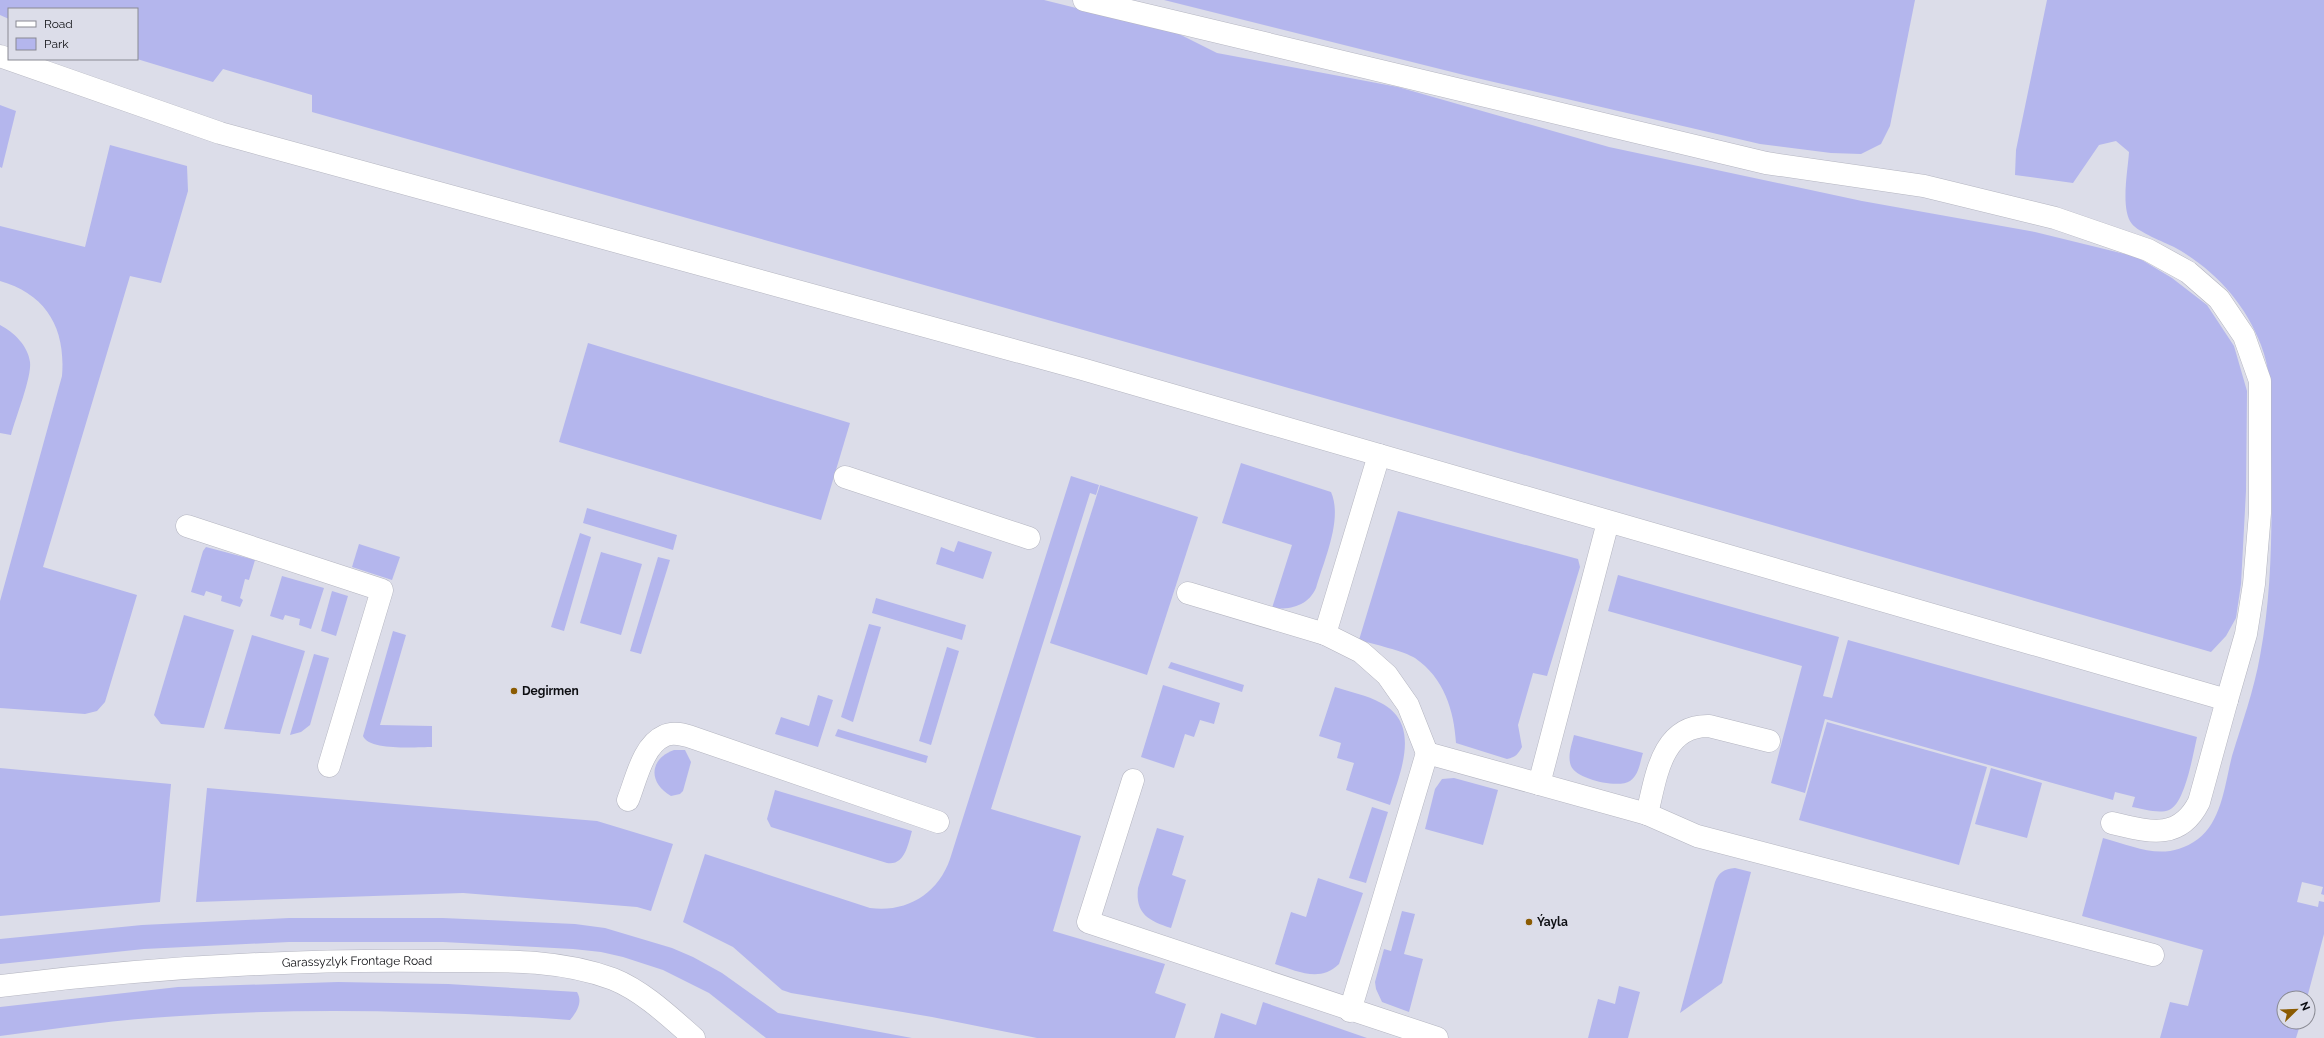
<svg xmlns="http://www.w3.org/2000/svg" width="2324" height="1038" font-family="Raleway,sans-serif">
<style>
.green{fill:#b4b6ed}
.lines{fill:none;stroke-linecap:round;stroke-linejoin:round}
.minor-casing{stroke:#b4b5c0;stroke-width:23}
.minor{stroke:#fff;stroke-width:22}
.poi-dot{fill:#8b5b02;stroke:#dcdde9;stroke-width:1.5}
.labels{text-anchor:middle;stroke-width:4;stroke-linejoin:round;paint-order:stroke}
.poi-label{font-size:12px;font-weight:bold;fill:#0d0e12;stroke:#dcdde9;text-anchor:start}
.street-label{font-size:12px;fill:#0d0e12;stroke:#dcdde9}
</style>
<rect width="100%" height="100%" fill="#dcdde9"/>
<!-- green -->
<g class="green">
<polygon points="0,0 1044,0 1177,33 1217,53 1398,87 1609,147 1862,201 2035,232 2137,257 2172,278 2207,305 2234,346 2247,391 2246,491 2241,584 2236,618 2226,636 2211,652 1720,510 312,112 312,95 223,69 213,82 137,59 137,9 9,9 9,19 0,15"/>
<polygon points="1164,0 1915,0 1890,126 1881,144 1861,154 1831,153 1760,144 1468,76"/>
<path d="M 2047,0 L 2324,0 L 2324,895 L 2321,894 L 2323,887 L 2302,882 L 2297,902 L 2318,907 L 2319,901 L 2324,902 L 2324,934 L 2307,998 L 2284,998 L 2284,1022 L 2301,1022 L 2296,1038 L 2160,1038 L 2170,1002 L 2188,1006 L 2203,950 L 2082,916 L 2103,838 C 2137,847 2165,863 2198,839 C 2222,821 2225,783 2232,756 C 2242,723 2254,690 2260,656 C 2273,588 2272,518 2271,448 C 2270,414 2274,378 2261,345 C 2245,303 2214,269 2174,247 C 2164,242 2138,232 2132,224 C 2120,209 2128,170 2129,152 L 2116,141 L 2099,145 L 2073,183 L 2015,175 L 2016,150 Z"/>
<polygon points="0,105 16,111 2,168 0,167"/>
<path d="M 110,145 L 187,166 L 188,191 L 161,283 L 130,276 L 43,567 L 137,595 L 105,702 L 97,711 L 85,714 L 0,708 L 0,601 L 62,376 C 66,328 46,294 0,281 L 0,226 L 85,247 Z"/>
<path d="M 0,325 C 14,332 28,346 30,362 C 32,377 15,419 11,435 L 0,433 Z"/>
<polygon points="588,343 850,423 821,520 559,442"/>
<path d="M 1241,463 L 1331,492 C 1343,519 1324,560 1316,588 C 1308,606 1290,610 1272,608 L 1292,545 L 1222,523 Z"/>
<path d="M 1071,476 L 1099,485 L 1096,495 L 1090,493 L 991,809 L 1081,836 L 1053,931 L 1165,964 L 1155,993 L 1186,1004 L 1175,1038 L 1037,1038 L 932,1017 L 791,993 L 782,990 L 733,947 L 683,922 L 705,854 L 870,908 C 906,913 938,894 950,859 Z"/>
<polygon points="1100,485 1198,517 1147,675 1050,643"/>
<polygon points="587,508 677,535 673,550 583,523"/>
<path d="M 1398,511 L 1578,559 L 1580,567 L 1547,676 L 1533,673 L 1518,725 L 1522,747 C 1518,754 1516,757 1507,759 L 1456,743 C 1454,710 1444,678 1415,658 C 1404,651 1373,644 1359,640 Z"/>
<polygon points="580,533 591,537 564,631 551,627"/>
<polygon points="958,541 992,552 983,579 936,564 941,547 954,552"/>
<polygon points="359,544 400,557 392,580 352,567"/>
<polygon points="206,547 255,560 249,580 245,579 240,598 243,600 240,607 221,601 222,596 206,591 204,596 191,592 203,551"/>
<polygon points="601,552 642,564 621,635 580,623"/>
<polygon points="658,557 670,560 641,654 630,651"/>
<path d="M 1618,575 L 1839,637 L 1823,696 L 1832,698 L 1848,640 L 2197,737 C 2193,754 2185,804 2169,810 C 2159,814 2143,809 2132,807 L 2135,797 L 2115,792 L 2113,800 L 1825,719 L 1805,793 L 1771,783 L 1802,666 L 1608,611 Z"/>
<polygon points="282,576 324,588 311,629 299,625 300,619 285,615 283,620 270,616"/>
<polygon points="332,591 348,596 336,636 321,631"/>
<polygon points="876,598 966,625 962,640 872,613"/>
<polygon points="184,615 234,630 204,728 161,724 154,715"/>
<polygon points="869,624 881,627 853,722 841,717"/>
<path d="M 393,631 L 406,635 L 380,725 L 432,726 L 432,747 C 417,747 369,751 363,736 Z"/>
<polygon points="252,635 305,651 280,734 224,729"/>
<polygon points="947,647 959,651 931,745 919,741"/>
<polygon points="314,654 329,658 310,725 301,732 290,735"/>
<polygon points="1171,662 1244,685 1242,692 1168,668"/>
<polygon points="1163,685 1220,703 1214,724 1200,720 1194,737 1185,734 1174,768 1141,757"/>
<path d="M 1335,687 C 1350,692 1367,695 1381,703 C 1422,724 1400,773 1390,805 L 1346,790 L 1354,763 L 1337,758 L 1341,743 L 1319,736 Z"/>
<polygon points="818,695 833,700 818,747 775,734 781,717 809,726"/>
<polygon points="1827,722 1987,767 1959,865 1799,820"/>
<polygon points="838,729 928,756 926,763 835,736"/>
<path d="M 1574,735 L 1643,753 C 1640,762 1639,775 1630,781 C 1618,789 1576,779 1571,766 C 1567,756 1572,744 1574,735 Z"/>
<path d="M 674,750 L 685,750 L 691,762 L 683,791 L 680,794 L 671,796 C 648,783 649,759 674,750 Z"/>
<polygon points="0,768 171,784 160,902 0,916"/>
<polygon points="1991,768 2042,783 2027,838 1975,824"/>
<polygon points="1454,778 1498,790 1483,845 1425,829 1435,789 1442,779"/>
<polygon points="207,788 597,821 673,844 651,911 637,907 463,893 196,902"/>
<path d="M 775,790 L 912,831 C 908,844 905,866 887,863 L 771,827 L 767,819 Z"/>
<polygon points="1372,807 1388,812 1366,883 1349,878"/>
<path d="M 1157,828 L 1184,836 L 1172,875 L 1186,880 L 1171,928 C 1149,921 1135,914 1138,888 Z"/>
<path d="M 1735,868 L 1751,872 L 1722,983 L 1680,1013 L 1715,882 C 1719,872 1724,869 1735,868 Z"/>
<path d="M 1318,878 L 1363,893 L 1339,964 C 1320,983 1297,971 1275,964 L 1291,912 L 1306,917 Z"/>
<polygon points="1402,911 1415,914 1404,954 1423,959 1409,1012 1382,1002 1376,989 1375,982 1384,949 1391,951"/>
<polygon points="289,918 443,918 575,924 605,928 672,948 693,957 722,973 778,1013 912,1038 766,1038 709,993 663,970 623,957 601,952 573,949 443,942 289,942 144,949 0,964 0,939 142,925"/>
<path d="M 338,982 L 448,984 L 577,992 C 583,1002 577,1012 570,1020 C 440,1011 310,1007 180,1016 C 120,1019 60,1028 0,1036 L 0,1007 L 178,987 Z"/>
<polygon points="1619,986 1640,992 1628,1038 1588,1038 1598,999 1615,1004"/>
<polygon points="1263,1002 1367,1038 1214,1038 1221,1013 1256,1025"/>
</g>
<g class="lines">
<!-- minor casing -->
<g class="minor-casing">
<g id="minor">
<polyline points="1084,0 1766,163 1924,186 2055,218 2148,250 2188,272 2219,299 2244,336 2260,381 2260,513 2254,584 2246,634 2227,700"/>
<path d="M 0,56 L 220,133 L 1082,369 L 2227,700 L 2199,802 C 2179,842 2147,831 2112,823"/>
<polyline points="845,477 1029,538"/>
<polyline points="187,526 382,590 329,766"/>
<polyline points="1188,593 1325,634 1361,652 1387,675 1408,705 1427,753"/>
<polyline points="1325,634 1379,455"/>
<polyline points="1133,780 1088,922 1437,1038"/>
<polyline points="1539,784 1608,522"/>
<path d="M 628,800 C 636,780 643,745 664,736 C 673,731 685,735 694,738 L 938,822"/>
<path d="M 1647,814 C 1656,778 1661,725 1709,726 L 1769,741"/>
<path id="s1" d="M 0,986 C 146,968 291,959 438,961 C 496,961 557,958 613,979 C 643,991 670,1017 694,1038"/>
<polyline points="1350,1011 1427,753 1647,814 1697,836 2153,955"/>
</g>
</g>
<!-- minor -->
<use href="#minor" class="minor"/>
</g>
<!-- markers -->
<g class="poi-dot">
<circle cx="514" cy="691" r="4"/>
<circle cx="1529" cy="922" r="4"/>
</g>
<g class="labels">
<!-- poi labels -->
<g class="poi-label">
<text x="522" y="695">Degirmen</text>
<text x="1537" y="926">Ýayla</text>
</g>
<!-- street labels -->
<g class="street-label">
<text dy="4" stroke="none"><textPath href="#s1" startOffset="358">Garassyzlyk Frontage Road</textPath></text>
</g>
</g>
<!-- legend -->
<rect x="8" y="8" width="130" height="52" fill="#dcdde9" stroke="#898a93"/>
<rect x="16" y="21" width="20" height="6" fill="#ffffff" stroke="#898a93"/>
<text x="44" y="28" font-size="12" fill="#0d0e12">Road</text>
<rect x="16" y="38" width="20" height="12" fill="#b4b6ed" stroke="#898a93"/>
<text x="44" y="48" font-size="12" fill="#0d0e12">Park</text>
<!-- north arrow -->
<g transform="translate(2296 1010) rotate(67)"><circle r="19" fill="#dcdde9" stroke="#898a93"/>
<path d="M0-3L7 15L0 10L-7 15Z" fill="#8b5b02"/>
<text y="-6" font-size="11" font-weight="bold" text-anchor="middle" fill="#0d0e12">N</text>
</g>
</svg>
